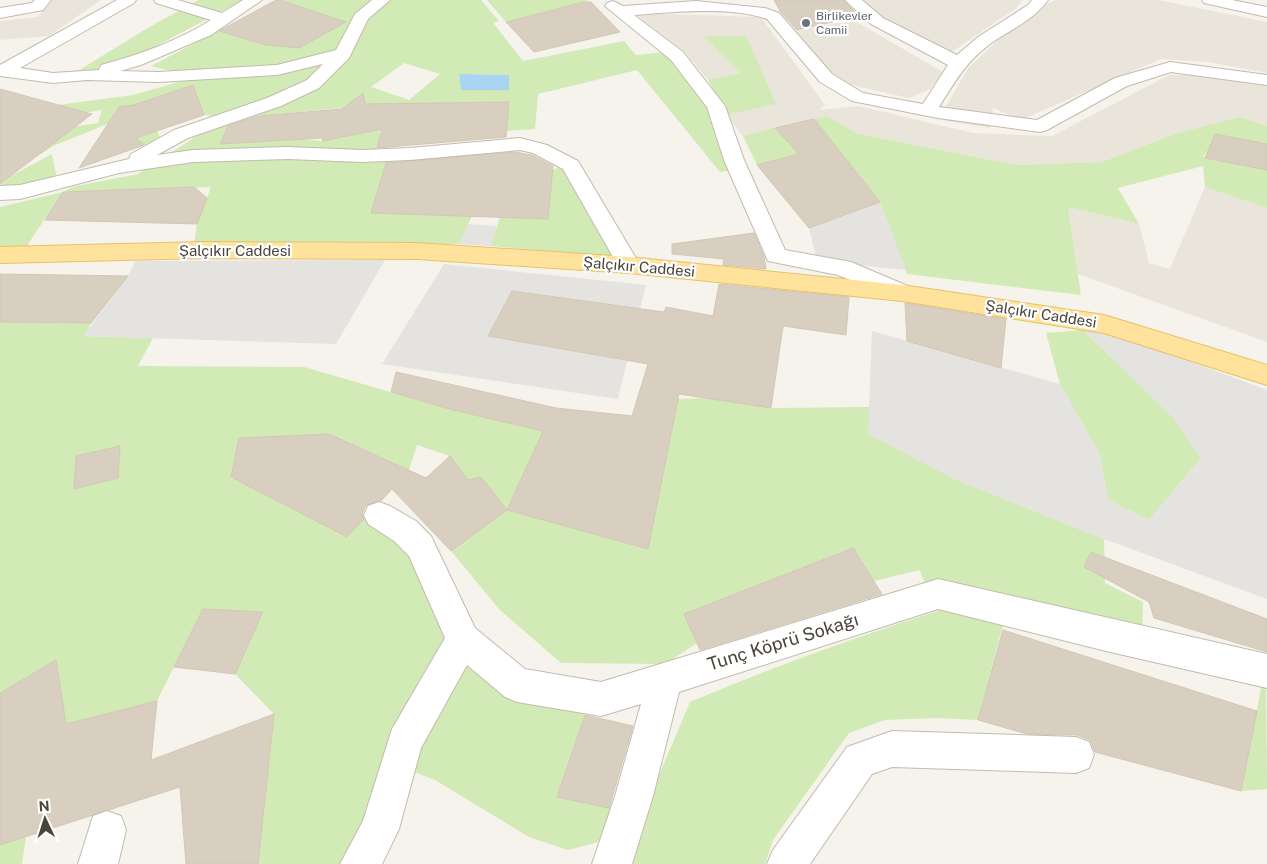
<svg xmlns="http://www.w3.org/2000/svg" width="1267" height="864" font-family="'Public Sans',sans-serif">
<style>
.residential{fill:#eae5da}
.green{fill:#d2eab5;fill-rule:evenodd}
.parking{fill:#e5e3e0}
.water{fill:#a9d4f2}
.building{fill:#d8cfc1;stroke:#d3c7b4}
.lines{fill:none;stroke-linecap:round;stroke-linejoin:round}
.minor-casing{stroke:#c2bbae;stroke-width:2}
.major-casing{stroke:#e6c16a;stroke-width:2}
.minor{fill:#fff;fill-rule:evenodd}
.major{fill:#ffe39c;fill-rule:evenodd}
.worship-dot{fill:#6b7280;stroke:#fff;stroke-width:2}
.labels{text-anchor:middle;stroke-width:4.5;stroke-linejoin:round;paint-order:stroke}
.far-worship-label{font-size:12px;fill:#5b616d;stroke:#fff;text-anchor:start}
.street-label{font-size:15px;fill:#4b4439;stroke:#fff}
.near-street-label{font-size:18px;fill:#4b4439;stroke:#fff}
</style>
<rect width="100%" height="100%" fill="#f6f3ec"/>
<!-- residential -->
<g class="residential">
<polygon points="49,0 101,0 49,36 0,40 0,21 38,17"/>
<polygon points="855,0 1023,0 1015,9 943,58 910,40 884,18"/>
<polygon points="1055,0 1158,0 1267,22 1267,73 1208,62 1161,59 1021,120 993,108 990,128 946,121 946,106 969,67 1027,13"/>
<polygon points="664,14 761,17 825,105 819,110 859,106 973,133 1052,136 1169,75 1234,75 1267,86 1267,126 1240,117 1174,134 1102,162 1017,165 858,134 827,116 743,136 726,115 775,104 703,36 741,73 708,80 685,52 637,15"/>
<polygon points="853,20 943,72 930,89 909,98 860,87 826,76 790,33"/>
<polygon points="1205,187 1267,208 1267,342 1078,274 1068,207 1139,224 1149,263 1170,269"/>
</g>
<!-- green -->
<g class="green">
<polygon points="199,0 243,0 94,79 63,80 151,26"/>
<path d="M 280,0 L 481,0 L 499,21 L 493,23 L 523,61 L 624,41 L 636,55 L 665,52 L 696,85 L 714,125 L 743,168 L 720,172 L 637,70 L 538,94 L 535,129 L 506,131 L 508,102 L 462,103 L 454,119 L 382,124 L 377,150 L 441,156 L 436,173 L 383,175 L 371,213 L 472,216 L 459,244 L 194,244 L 197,224 L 211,187 L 63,192 L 22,253 L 0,255 L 0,207 L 63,192 L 72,187 L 138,174 L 189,141 L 220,117 L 204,115 L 193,85 L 145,101 L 146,134 L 157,131 L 161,139 L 145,146 L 115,121 L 53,146 L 41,154 L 0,149 L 0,131 L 58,105 L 133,95 L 196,77 L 151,66 L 218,31 L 266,45 L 299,48 L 345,22 ZM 404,63 L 440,74 L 409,100 L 371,87 ZM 459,74 L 508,75 L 509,90 L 461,90 ZM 353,107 L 367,132 L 323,141 L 301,139 L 221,143 L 231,118 ZM 102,110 L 98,123 L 43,131 L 49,118 Z"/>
<polygon points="487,0 590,0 506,22"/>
<polygon points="703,36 746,36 776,104 726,115 708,80 740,73"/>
<polygon points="827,116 858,134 1017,165 1102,162 1174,134 1240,117 1267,126 1267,144 1215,134 1210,148 1203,157 1267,170 1267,208 1205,187 1203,166 1118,188 1139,224 1068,207 1081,295 907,274 880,202 814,119"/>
<polygon points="775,128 799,154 757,165 743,136"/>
<polygon points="52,154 57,179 0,196 0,185 13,175"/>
<polygon points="560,167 581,185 609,236 611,257 491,246 500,217 548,219 549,171"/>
<path d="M 0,322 L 91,323 L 84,336 L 153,338 L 138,366 L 304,367 L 453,410 L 543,431 L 507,510 L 647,549 L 671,435 L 675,399 L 709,398 L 771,408 L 869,407 L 869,434 L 955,479 L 1104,539 L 1105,583 L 1143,602 L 1142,636 L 925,585 L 920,570 L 874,581 L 853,548 L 684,614 L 697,643 L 665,664 L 561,663 L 500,610 L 451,551 L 507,510 L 481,478 L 468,480 L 450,456 L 417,445 L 409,470 L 329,434 L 239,439 L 231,479 L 288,473 L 266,495 L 347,537 L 368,515 L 407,541 L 456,641 L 353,864 L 258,864 L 274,714 L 235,674 L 263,613 L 203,609 L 157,701 L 66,724 L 56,660 L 0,693 ZM 120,447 L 118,478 L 74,489 L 76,456 Z"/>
<polygon points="1083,330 1171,415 1201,458 1149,520 1108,500 1100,455 1060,384 1046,333"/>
<path d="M 944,609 L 1004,621 L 978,720 L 936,718 L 885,720 L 849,733 L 773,840 L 765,864 L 630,864 L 654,787 L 690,702 C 773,667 858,636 944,609 Z"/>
<polygon points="464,647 588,702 585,714 557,797 615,809 598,842 568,850 529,837 435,780 411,771 414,737"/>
<polygon points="1266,663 1267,789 1241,791"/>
<polygon points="26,837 22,864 0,864 0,845"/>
</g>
<!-- parking -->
<g class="parking">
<polygon points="880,202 906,270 817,261 809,228"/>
<polygon points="468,224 497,226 491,246 459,244"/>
<polygon points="385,260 336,344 83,336 128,276 136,261"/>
<polygon points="444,264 646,285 640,309 512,291 488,335 627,361 618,399 382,364"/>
<polygon points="1083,330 1108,331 1267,390 1267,599 1104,539 955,479 868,434 872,331 1060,384 1100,455 1108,500 1149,520 1201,458 1171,415"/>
</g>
<!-- water -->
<polygon class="water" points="459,74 509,75 509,90 461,90"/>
<!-- building -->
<g class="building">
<polygon points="276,0 280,0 346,22 299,48 266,45 219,31"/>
<polygon points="774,0 843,0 859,16 797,30 780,11"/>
<polygon points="584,2 591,2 620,32 534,52 506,22"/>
<polygon points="193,85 204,115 136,138 144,145 79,168 119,107 134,105"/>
<polygon points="0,89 92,114 0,184"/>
<polygon points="363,93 365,104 509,102 506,137 377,148 382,129 323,141 322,138 220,144 228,126 258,116 342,109"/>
<polygon points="814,119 880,202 809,228 757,165 799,154 775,128"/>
<polygon points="1215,134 1267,144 1267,170 1205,158"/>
<polygon points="515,152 532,155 553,166 548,219 371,213 386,163"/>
<polygon points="194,187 207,198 197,224 45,220 63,192"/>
<polygon points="754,233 764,256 766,269 723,265 724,259 672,254 672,244"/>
<polygon points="0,274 128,276 91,323 0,322"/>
<polygon points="719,284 849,297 846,335 783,326 771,408 679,394 648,549 507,510 543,431 453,410 391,392 396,372 556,408 632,416 648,364 488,336 512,291 664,312 666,307 713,316"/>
<polygon points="905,303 1006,319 1001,368 907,341"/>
<polygon points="329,434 426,478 450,456 468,480 481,477 507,510 451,551 392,489 381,501 366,505 362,514 364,519 347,537 231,477 239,438"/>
<polygon points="120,446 118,478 74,489 76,456"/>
<polygon points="853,548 882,594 700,650 684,614"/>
<polygon points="1091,552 1267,619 1267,652 1154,618 1149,602 1084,567"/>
<polygon points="203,609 263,612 235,674 174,667"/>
<polygon points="1003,630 1257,711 1241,791 1095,752 1090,740 1077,735 1027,734 978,720"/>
<polygon points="56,660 66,724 157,701 151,760 274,714 258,864 186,864 180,787 0,845 0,693"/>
<polygon points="585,715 633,726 609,808 557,797"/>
</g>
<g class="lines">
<!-- minor casing -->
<g class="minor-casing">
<g id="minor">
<polygon points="35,0 51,0 43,10 0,18 0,8 32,3"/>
<path d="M 117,0 L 136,0 L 134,3 L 20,68 L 53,73 L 99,70 L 101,65 C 138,55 178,41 211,20 L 156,3 L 154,0 L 178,0 L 222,13 L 243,0 L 262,0 L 211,35 L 141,65 L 120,71 L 158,72 L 277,65 L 336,50 L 355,14 L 372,0 L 390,0 L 368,19 L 349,58 L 319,88 L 281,106 L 188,138 L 157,155 L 193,150 L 288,147 L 362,150 L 410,148 L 520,138 L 547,145 L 578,161 L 640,265 L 637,271 L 629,273 L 621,271 L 563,169 L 533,153 L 520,150 L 410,160 L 362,162 L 288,159 L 193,162 L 119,173 L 20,199 L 0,200 L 0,186 L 20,185 L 129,159 L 131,154 L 174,130 L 267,98 L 307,80 L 323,64 L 277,75 L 158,82 L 87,80 L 53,83 L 0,76 L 0,65 Z"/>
<path d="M 845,0 L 862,0 L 883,18 L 957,55 L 978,37 L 1028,5 L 1032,0 L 1048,0 C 1034,20 1010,30 990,44 C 965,63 956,80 939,107 L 1037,120 L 1115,78 L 1170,62 L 1267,75 L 1267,85 L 1171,72 L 1127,86 L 1047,130 L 1040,132 L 938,118 L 852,101 L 820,82 L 767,19 C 731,6 673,12 634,15 L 683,52 L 725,106 L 744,160 L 785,250 L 851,262 L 910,287 L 914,293 L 910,299 L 902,301 L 838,275 L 768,261 L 724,160 L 707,107 L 671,60 L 605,6 L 607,3 L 613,1 L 623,6 L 696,1 L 765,8 L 779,13 L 832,74 L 863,93 L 923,104 L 948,65 L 871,24 Z"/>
<polygon points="1202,0 1232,0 1267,7 1267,17 1204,3"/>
<polygon points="379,502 390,506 416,521 431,536 475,628 525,669 601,682 938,579 1267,654 1267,688 1106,651 938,609 679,692 653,796 632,864 592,864 615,796 641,704 601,716 517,702 505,697 467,665 421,748 399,829 382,864 340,864 363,821 392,729 445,638 409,556 394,541 368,524 364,515 368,506"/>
<polygon points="892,731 1076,737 1089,742 1094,755 1089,768 1076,773 892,767 872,774 810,864 767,864 773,850 847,747"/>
<polygon points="107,811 121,816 126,830 118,864 78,864 93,816"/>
</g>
</g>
<!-- major casing -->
<g class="major-casing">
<polygon id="major" points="203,242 417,243 629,257 902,285 1104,315 1267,365 1267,385 1104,333 902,301 629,273 417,259 203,258 0,263 0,247"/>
</g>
<!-- minor -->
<use href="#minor" class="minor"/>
<!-- major -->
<use href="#major" class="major"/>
</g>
<!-- markers -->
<circle class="worship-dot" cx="806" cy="23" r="5"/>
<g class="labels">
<!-- far-worship labels -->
<g class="far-worship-label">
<text x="816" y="20">Birlikevler<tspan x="816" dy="14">Camii</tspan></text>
</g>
<!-- street labels -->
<g class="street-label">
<text x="235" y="256">Şalçıkır Caddesi</text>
<text transform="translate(639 267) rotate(5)" y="5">Şalçıkır Caddesi</text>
<text transform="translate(1041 314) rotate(9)" y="5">Şalçıkır Caddesi</text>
</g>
<!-- near-street labels -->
<g class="near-street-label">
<text transform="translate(783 642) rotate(-17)" y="6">Tunç Köprü Sokağı</text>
</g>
</g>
<!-- north arrow -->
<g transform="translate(45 819) rotate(356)" stroke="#ffffff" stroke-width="4" paint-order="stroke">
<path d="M0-4L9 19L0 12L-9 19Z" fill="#4b4439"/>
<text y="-8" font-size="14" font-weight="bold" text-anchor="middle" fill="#4b4439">N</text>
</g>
</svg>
